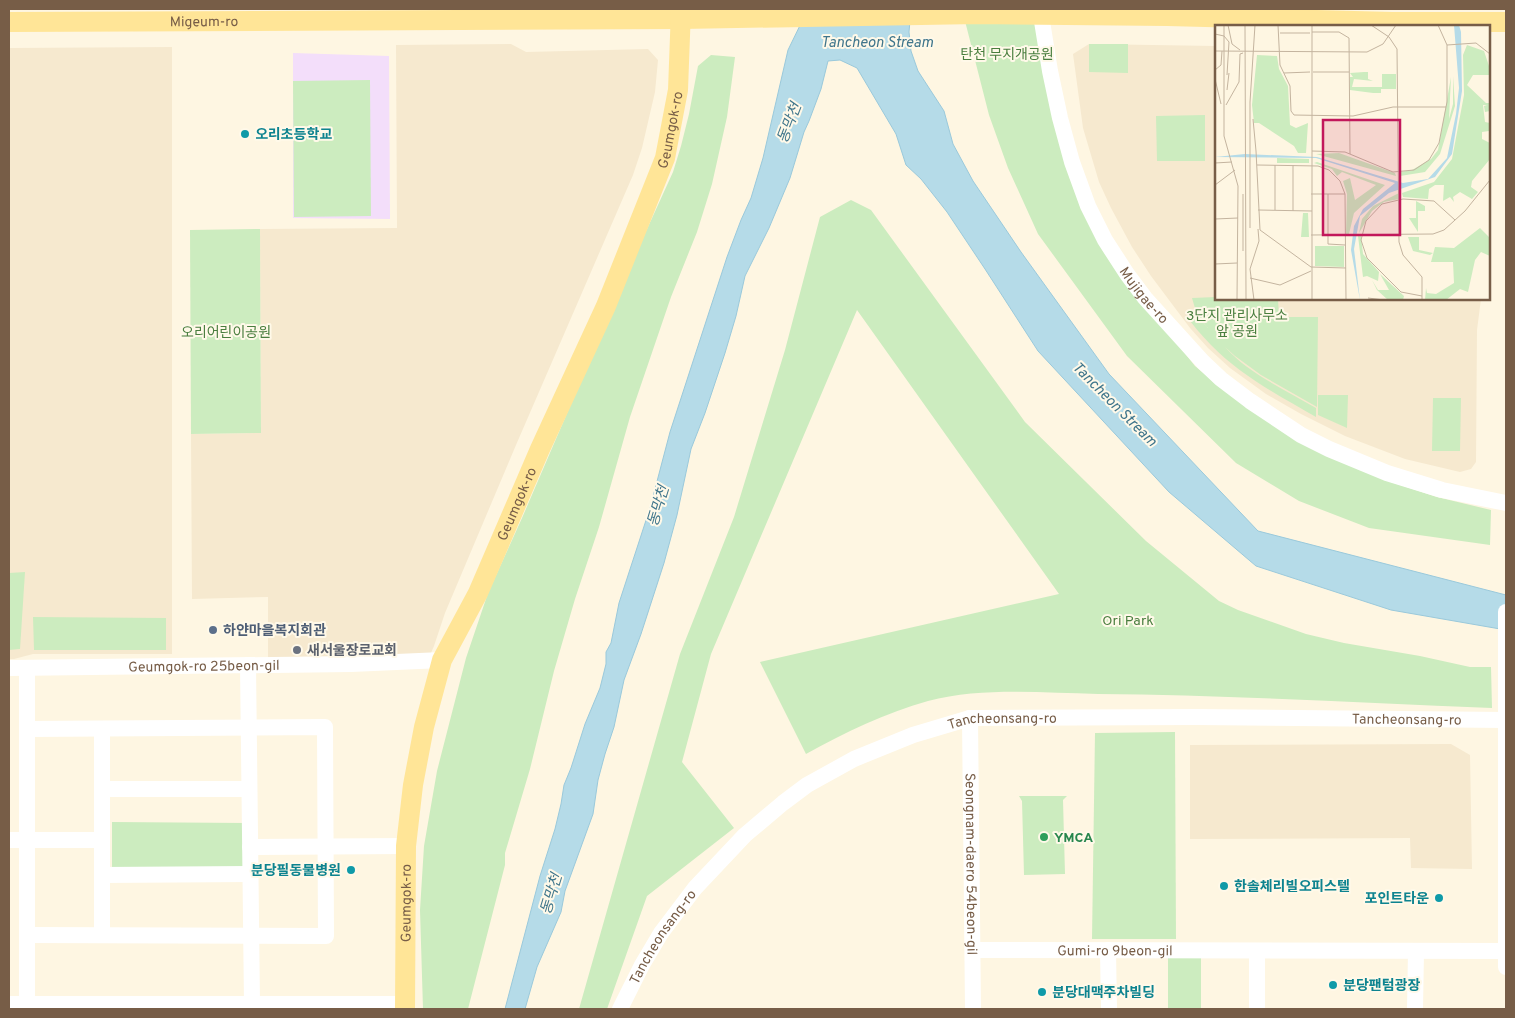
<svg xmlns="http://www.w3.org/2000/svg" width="1515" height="1018" font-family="Overpass,'Noto Sans KR',sans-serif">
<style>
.residential{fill:#f6e9cf}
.education{fill:#f3defa}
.green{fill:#ccecbf}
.water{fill:#b5dbe8;stroke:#9ac9db}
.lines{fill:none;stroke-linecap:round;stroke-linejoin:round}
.minor{stroke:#fff;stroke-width:16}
.major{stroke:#ffe597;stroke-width:20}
.culture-dot{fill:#0f9aa8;stroke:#fff9e9;stroke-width:2}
.service-dot{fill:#5c6f8a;stroke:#fff9e9;stroke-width:2}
.worship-dot{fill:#6b7280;stroke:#fff9e9;stroke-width:2}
.leisure-dot{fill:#2e9e5b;stroke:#fff9e9;stroke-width:2}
.labels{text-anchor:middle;stroke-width:4;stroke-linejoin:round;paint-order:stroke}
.street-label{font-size:14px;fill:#775d47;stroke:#fff9e9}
.park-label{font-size:14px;fill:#497e3e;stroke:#fff9e9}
.culture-label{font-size:14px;font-weight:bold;fill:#0d838f;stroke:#fff9e9;text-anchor:start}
.service-label{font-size:14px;font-weight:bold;fill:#4e5e75;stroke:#fff9e9;text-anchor:start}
.worship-label{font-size:14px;font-weight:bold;fill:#5b616d;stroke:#fff9e9;text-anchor:start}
.leisure-label{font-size:14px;font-weight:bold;fill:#27864d;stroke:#fff9e9;text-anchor:start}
.water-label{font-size:15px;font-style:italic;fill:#3f758b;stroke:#fff9e9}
.inset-road{fill:none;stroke:#c4b49f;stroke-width:1}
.view{fill:#c2185b;fill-opacity:0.15;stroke:#c2185b;stroke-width:2.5}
.inset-edge{fill:none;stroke:#775d47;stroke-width:2.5}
</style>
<rect width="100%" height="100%" fill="#fef6e2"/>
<!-- residential -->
<g class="residential">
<polygon points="511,44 526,52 648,49 658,60 655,92 642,148 633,175 516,445 445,613 434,646 428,660 268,663 268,597 192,599 191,434 261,433 260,229 397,228 396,45"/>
<polygon points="1089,44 1216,46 1216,299 1481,299 1477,330 1476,462 1471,469 1460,472 1405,459 1345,436 1301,414 1266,394 1230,368 1208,348 1190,328 1151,276 1132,247 1111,208 1099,182 1083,128 1073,54"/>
<polygon points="172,47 172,654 33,654 14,659 9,659 9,48"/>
<polygon points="1451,744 1470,755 1472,869 1411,868 1410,838 1190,839 1190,745"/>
</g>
<!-- education -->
<polygon class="education" points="293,53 389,56 390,219 293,218"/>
<!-- green -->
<g class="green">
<polygon points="965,21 1034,21 1080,206 1176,342 1195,366 1220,387 1385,480 1437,497 1491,510 1490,545 1369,528 1299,501 1236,463 1127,356 1038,234 1008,168 989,115"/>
<polygon points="1089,44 1128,44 1128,73 1089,72"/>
<polygon points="711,55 735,57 727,117 712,184 697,232 671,297 630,417 599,527 575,599 554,671 530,769 505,853 505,865 468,1009 423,1009 420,910 424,846 437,771 466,658 488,593 522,518 632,262 673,172 681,146 689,114 698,66"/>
<polygon points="370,80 371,216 294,217 293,81"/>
<polygon points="1205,115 1205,161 1157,161 1156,116"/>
<path d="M 851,200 L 871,210 L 1025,422 L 1146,541 L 1219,601 L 1238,610 L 1306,634 L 1344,643 L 1420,656 L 1470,667 L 1491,667 L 1492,708 C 1360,703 1229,695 1098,694 C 1042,693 982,687 928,701 C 886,713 845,732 806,754 L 760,662 L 1059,594 L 857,310 L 711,654 L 682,762 L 734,828 L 647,896 L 607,1009 L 579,1009 L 680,654 L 734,517 L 785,350 L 820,217 Z"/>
<polygon points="260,229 261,433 191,434 190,230"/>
<path d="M 1216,297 L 1216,299 L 1278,299 L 1279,317 L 1318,317 L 1317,407 L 1261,375 L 1235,356 L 1225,347 C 1249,374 1286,390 1316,408 L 1316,417 C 1280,396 1241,376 1211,345 C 1202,336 1194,326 1186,316 L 1196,315 L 1208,328 L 1197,315 L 1192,298 Z"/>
<polygon points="1318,395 1348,395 1347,428 1318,415"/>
<polygon points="1433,398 1461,398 1460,451 1432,451"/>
<polygon points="25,572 20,649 9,650 9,573"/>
<polygon points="33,617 166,618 166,650 34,650"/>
<polygon points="1175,732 1176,939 1092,939 1095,733"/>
<polygon points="1019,796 1067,796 1063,800 1065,874 1024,875 1022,801"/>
<polygon points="112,822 247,823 247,871 112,872"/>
<rect x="1168" y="955" width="33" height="54"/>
</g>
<!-- water -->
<polygon class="water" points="808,9 911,9 909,32 911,51 918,71 944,111 953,144 973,181 1021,252 1109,374 1258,531 1506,595 1506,630 1391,610 1256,566 1169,492 1038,351 985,269 947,212 921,179 906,165 896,134 857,68 840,60 828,61 821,89 809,121 804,132 790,178 769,228 745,276 736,316 725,353 705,413 691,449 677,515 664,563 641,634 624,680 614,727 605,754 598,780 593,814 565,891 561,912 537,967 525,1009 505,1009 540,876 555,829 561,804 564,785 571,768 585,724 600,688 606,664 606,652 611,643 619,603 650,508 670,432 727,257 741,220 751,198 763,158 788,50"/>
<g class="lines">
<!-- minor -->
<g class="minor">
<path id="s1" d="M 1040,9 L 1050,71 L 1060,118 L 1072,162 L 1088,206 L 1105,240 L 1127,274 L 1145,298 L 1203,362 L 1221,379 L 1250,401 L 1301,435 L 1329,449 L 1387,473 L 1442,490 L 1506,503"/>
<polyline points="1506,612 1506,967"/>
<polyline points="248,665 252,1004"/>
<path id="s2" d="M 9,668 L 351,664 L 442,660"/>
<polyline points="27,668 27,1004"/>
<path id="s3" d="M 970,718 L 973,1009"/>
<polyline points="27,729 325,727 326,936 27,935"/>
<polyline points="102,729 102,935"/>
<polyline points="102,789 249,789"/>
<polyline points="9,840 102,840"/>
<polyline points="250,847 406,846"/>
<polyline points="102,875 250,874"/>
<path id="s4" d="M 973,950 L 1506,951"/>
<polyline points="1108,950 1109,1009"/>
<polyline points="9,1004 405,1004"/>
<path id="s5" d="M 620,1009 L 642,965 L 661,933 L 695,888 L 745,835 L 783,803 L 807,785 L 854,759 L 913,735 L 970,718 L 1197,717 L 1506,720"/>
<polyline points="1257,1009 1257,951"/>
<polyline points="1415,1009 1416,951"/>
</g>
<!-- major -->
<g class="major">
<path id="s6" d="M 9,22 L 682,19 L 978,14 L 1167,16 L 1392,22 L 1506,22"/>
<path id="s7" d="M 405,1009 L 406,846 L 413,785 L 424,727 L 442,660 L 478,593 L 540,449 L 606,306 L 665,158 L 678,90 L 681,9"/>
</g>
</g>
<!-- markers -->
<g class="culture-dot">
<circle cx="245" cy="134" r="5"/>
<circle cx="351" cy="870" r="5"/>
<circle cx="1224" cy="886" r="5"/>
<circle cx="1439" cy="898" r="5"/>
<circle cx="1333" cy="985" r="5"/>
<circle cx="1042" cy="992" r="5"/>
</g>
<circle class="service-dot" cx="213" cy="630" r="5"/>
<circle class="worship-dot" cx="297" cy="650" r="5"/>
<circle class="leisure-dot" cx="1044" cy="837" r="5"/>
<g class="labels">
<!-- street labels -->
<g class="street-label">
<text dy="5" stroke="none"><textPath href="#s6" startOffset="195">Migeum-ro</textPath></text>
<text dy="5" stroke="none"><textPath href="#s7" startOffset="931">Geumgok-ro</textPath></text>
<text dy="5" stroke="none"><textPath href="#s1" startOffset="309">Mujigae-ro</textPath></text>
<text dy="5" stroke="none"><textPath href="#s7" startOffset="526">Geumgok-ro</textPath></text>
<text dy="5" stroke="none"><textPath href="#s2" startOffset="195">Geumgok-ro 25beon-gil</textPath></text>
<text dy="5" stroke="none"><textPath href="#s5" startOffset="909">Tancheonsang-ro</textPath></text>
<text dy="5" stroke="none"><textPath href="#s5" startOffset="504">Tancheonsang-ro</textPath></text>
<text dy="5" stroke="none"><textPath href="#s3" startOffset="146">Seongnam-daero 54beon-gil</textPath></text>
<text dy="5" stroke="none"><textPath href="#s7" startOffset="106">Geumgok-ro</textPath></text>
<text dy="5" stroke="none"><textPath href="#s5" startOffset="84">Tancheonsang-ro</textPath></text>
<text dy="5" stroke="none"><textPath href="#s4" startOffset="142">Gumi-ro 9beon-gil</textPath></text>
</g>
<!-- park labels -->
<g class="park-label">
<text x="1007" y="59">탄천 무지개공원</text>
<text x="1237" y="320">3단지 관리사무소<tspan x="1237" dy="16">앞 공원</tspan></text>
<text x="226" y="337">오리어린이공원</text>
<text x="1128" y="625">Ori Park</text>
</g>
<!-- culture labels -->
<g class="culture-label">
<text x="255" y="139">오리초등학교</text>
<text x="341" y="875" text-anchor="end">분당필동물병원</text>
<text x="1234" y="891">한솔체리빌오피스텔</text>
<text x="1429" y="903" text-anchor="end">포인트타운</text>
<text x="1343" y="990">분당팬텀광장</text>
<text x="1052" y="997">분당대맥주차빌딩</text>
</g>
<!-- service labels -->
<g class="service-label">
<text x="223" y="635">하얀마을복지회관</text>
</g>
<!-- worship labels -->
<g class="worship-label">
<text x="307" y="655">새서울장로교회</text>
</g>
<!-- leisure labels -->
<g class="leisure-label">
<text x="1054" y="842">YMCA</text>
</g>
<!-- water labels -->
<g class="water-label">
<text x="877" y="47">Tancheon Stream</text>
<text transform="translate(789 123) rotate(-69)" y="5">동막천</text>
<text transform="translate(1115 404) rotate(45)" y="5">Tancheon Stream</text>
<text transform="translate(658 506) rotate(-73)" y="5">동막천</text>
<text transform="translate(551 894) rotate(-73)" y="5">동막천</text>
</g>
</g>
<!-- overview -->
<g transform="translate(1215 25)">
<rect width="275" height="275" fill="#fef6e2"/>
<path d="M 252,20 L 269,26 L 275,44 L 275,50 L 258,50 L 252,60 L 271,78 L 275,78 L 275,86 L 270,87 L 269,81 L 272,80 L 268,80 L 270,97 L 275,98 L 275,113 L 274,106 L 267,107 L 267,114 L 275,118 L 275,134 L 257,156 L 256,162 L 263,167 L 257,174 L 245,167 L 238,172 L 239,177 L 235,172 L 228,176 L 229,160 L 220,160 L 214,164 L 213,174 L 188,172 L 187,168 L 219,157 L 237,134 L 249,70 L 248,30 ZM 42,30 L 62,31 L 64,44 L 73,61 L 75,100 L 81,103 L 93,98 L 91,128 L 83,128 L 79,121 L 44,98 L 39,98 L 37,80 ZM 149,47 L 153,47 L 153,54 L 158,56 L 139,54 L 137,62 L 167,62 L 167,49 L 181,49 L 181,64 L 166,64 L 166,68 L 158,68 L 135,65 L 135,52 L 138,52 L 135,48 ZM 238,51 L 240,81 L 225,129 L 210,147 L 185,151 L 185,147 L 197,145 L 216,134 L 223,125 L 236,52 L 234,94 L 238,79 ZM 124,128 L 180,148 L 181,151 L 101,129 ZM 62,133 L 94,134 L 94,138 L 62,138 ZM 102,137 L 170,160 L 139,188 L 134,209 L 131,209 L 132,169 L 128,156 L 135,153 L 140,175 L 161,160 L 127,147 L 122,151 L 117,144 L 99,138 ZM 184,168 L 184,174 L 169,177 L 157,186 L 144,208 L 147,194 L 158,181 ZM 201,176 L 210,181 L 210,186 L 203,186 L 203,207 L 194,193 L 201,193 ZM 88,188 L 93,188 L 94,212 L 86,212 ZM 265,203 L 275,213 L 275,231 L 266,227 L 260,235 L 253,267 L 245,264 L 231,275 L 210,275 L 211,263 L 212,268 L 221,269 L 239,258 L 238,237 L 216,237 L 220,222 L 239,223 ZM 143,211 L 146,211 L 148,229 L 164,247 L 163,256 L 152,251 L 148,252 ZM 193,212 L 204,212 L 204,225 L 218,228 L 215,230 L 198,226 ZM 100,221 L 129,221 L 129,242 L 100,241 ZM 165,249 L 189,271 L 188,275 L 173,275 L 162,265 L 157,255 L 163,265 L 174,265 Z" fill="#ccecbf"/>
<path d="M 239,0 L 244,0 L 246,7 L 247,66 L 237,129 L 220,152 L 174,168 L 145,191 L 139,224 L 145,275 L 136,225 L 139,201 L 148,184 L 180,158 L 101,133 L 0,132 L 30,129 L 102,132 L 188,158 L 213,154 L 232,133 L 241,89 L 244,63 Z" fill="#b5dbe8"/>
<path class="inset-road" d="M 9,0 L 9,111 L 23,161 L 22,275M 13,0 L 17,19 L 25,25M 30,0 L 31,275M 63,0 L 65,40 L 75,61 L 76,86 L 79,90 L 138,91 L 178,82 L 231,82M 97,0 L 97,275M 156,0 L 174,12 L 182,24 L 184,217 L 188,230 L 207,252 L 207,275M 97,7 L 124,7 L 134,13 L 135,129M 65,8 L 95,8M 0,9 L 9,11 L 14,17 L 12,50M 232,20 L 261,18 L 275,29M 0,26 L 152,27 L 168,19 L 181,0M 0,45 L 6,40 L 7,26M 98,47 L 134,47M 69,48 L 95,47M 0,54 L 6,79M 12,65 L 14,48M 11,80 L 24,57 L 25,29 L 28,28M 38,94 L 41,126M 41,126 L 45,205 L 96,242 L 131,243M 97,126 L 130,127 L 178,147 L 199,145 L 214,135 L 224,118 L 232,77 L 232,20 L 223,0M 0,138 L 17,137M 42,140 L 103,141 L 114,145 L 125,156 L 130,169 L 131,275M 60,140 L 60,185M 78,140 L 78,186M 0,160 L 20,145M 28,169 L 28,226M 96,169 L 130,169M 113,169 L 113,219 L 130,220M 43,185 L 97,186M 0,194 L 23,193M 35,203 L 35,77 L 40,0M 96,210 L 218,209 L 229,205 L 250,186 L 275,155M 0,239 L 22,238M 35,253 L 65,260 L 96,246M 207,271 L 186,267 L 152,233 L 146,215 L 151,196 L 167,179 L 188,174 L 219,176 L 240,195M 153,273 L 169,275M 39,275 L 35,244 L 44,216 L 43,204"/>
<path class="view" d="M 108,95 L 185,95 L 185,210 L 108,210 Z"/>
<rect width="275" height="275" class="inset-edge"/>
</g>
<!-- border -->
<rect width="1515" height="1018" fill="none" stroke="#775d47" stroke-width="20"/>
</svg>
